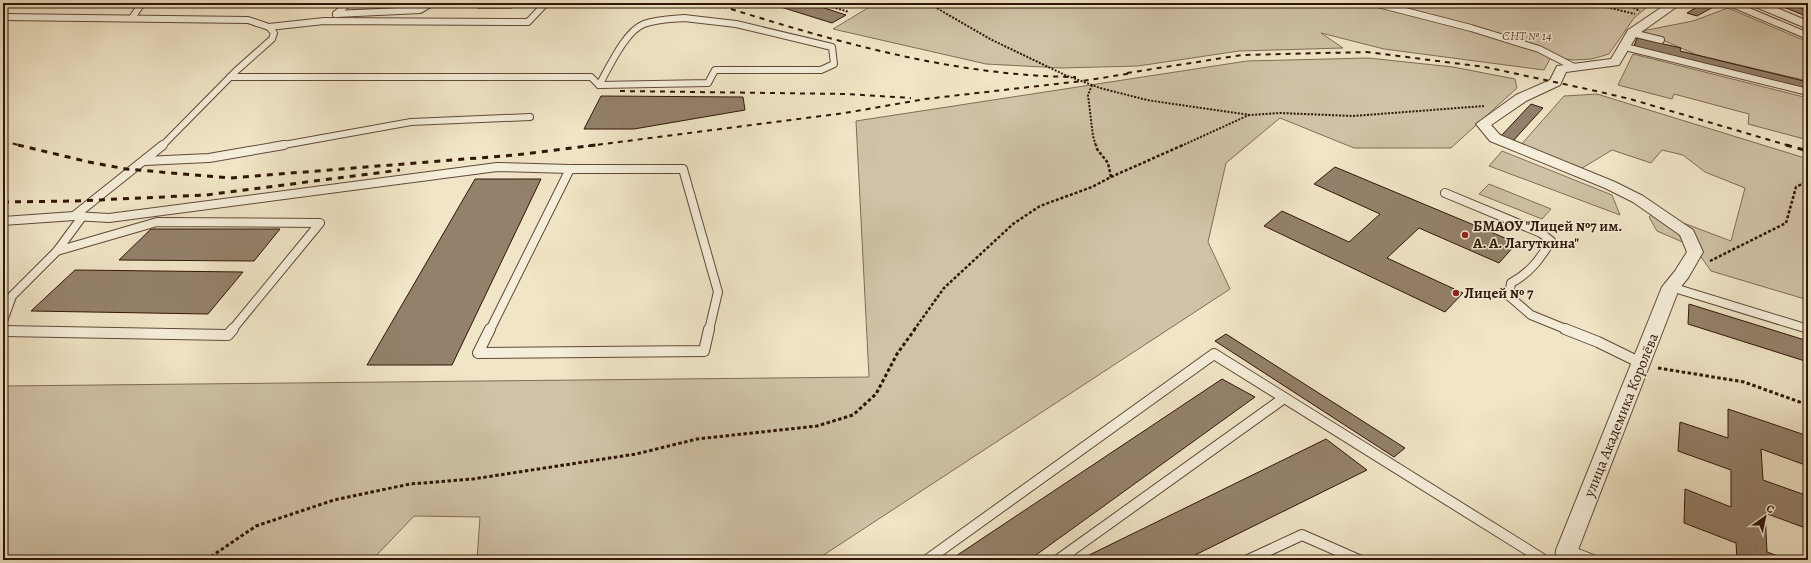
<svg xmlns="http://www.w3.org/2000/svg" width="1811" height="563" font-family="Alegreya,serif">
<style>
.green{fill:#cfc2a6;stroke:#806c57}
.building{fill:#94816b;stroke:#301508}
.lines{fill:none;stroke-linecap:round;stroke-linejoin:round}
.service-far2-casing{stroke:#604938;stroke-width:8}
.service-far1-casing{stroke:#604938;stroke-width:10}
.service-casing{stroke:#604938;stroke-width:12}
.minor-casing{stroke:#604938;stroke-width:2}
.path-far2{stroke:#301508;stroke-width:2;stroke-dasharray:2 1.5;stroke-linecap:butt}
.path-far1{stroke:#301508;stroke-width:2.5;stroke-dasharray:3 2;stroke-linecap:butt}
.path{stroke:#301508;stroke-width:3;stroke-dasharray:3.5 2.5;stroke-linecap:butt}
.service-far2{stroke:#f5eeda;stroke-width:6}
.service-far1{stroke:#f5eeda;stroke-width:8}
.service{stroke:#f5eeda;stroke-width:10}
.minor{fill:#f5eeda;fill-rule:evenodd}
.rail-far1{stroke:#301508;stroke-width:2;stroke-dasharray:5 5;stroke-linecap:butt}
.rail{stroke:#301508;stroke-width:3;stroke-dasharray:6 6;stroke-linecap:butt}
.poi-dot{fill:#8f2418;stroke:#f5eeda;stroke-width:1.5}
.labels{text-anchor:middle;stroke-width:3;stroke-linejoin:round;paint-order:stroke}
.far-park-label{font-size:13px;font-style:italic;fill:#604937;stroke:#f5eeda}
.poi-label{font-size:15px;font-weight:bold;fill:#301508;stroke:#f5eeda;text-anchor:start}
.street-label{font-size:15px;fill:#301508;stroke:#f5eeda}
</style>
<rect width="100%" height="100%" fill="#f0e5c6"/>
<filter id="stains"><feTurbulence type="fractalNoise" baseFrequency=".005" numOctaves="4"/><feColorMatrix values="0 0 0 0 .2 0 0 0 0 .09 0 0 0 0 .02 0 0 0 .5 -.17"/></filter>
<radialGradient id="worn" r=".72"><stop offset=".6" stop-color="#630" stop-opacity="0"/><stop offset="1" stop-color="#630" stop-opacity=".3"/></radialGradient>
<!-- green -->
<g class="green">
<polygon points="876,3 1652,3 1634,18 1609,54 1592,59 1573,60 1551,57 1544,70 1384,49 1321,33 1343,48 1239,51 1138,66 1061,68 986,64 833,29"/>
<polygon points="1728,8 1808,42 1808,81 1697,55 1642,31 1693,21"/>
<polygon points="1633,54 1808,98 1808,140 1748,124 1749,114 1674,94 1672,99 1618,85"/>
<polygon points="1368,58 1453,67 1515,79 1517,88 1451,148 1354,148 1280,118 1226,163 1208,242 1230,289 816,560 477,560 480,517 414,516 372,560 3,560 3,386 869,377 856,121 1247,61"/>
<polygon points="1597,94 1808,159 1808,300 1711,271 1694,247 1657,231 1649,217 1654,212 1731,241 1745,188 1705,172 1683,155 1662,150 1651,163 1612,150 1579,170 1519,147 1564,96"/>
<polygon points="1502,151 1612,195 1620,215 1489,166"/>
<polygon points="1489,184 1551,209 1542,219 1479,194"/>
</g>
<!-- building -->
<g class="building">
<polygon points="481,3 516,3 512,8 477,8"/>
<polygon points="768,3 809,3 846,15 832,23"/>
<polygon points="842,3 863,3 856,7"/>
<polygon points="1704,3 1717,5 1697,16 1687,13"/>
<polygon points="1774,3 1790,3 1808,11 1808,17"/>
<polygon points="1637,38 1681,48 1680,51 1808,82 1808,89 1634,46"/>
<polygon points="601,96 743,97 745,110 634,129 584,129"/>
<polygon points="1531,104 1543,108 1512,142 1500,137"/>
<polygon points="1335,167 1517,243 1499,263 1419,228 1387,258 1463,293 1445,312 1264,226 1282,211 1349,242 1380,214 1314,184"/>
<polygon points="475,179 541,179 452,365 367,365"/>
<polygon points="151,229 280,229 254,261 119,260"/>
<polygon points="75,270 243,272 208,314 31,311"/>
<polygon points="1689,304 1808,341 1808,362 1688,324"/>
<polygon points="1226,334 1405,448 1394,457 1215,341"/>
<polygon points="1222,379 1255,397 1029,560 950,560"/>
<polygon points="1728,409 1808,436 1808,466 1761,449 1763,480 1808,496 1808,529 1765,513 1767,552 1789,560 1737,560 1736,543 1684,523 1685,489 1731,507 1731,470 1678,451 1680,422 1728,438"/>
<polygon points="1326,439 1367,470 1185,560 1079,560"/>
</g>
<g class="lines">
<!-- service-far2 casing -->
<g class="service-far2-casing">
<g id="service-far2">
<polyline points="1374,3 1471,28 1539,49 1574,67"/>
<polyline points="1730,3 1808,36"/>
<polyline points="336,14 420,10 432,3"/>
<polyline points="336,14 349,3"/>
<polyline points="3,17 248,20 269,27 274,33 272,39 236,71 162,146"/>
<polyline points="132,18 142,3"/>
<path d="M 684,18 L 736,24 L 832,47 L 834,64 L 821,70 L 715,70 L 708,83 L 599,85 C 609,68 625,31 644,24 C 657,19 670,19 684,18 Z"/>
<polyline points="269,27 324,21 528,22 546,3"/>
<polyline points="1632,33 1661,40"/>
<polyline points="1625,47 1808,92"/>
<polyline points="230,77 591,77 599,85"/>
<polyline points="278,146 411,122 530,117"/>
</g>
</g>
<!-- service-far1 casing -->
<g class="service-far1-casing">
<g id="service-far1">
<polyline points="145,161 209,158 284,145"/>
<polyline points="570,169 683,169 718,292 709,330"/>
<path d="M 1445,193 L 1541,233 L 1551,241 C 1540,259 1530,273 1511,283 L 1509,296 L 1531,315 L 1568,330"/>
<polyline points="74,216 109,218 497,167 570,169"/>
<polyline points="3,221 74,216 163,145"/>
<polyline points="57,251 157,222 320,223 232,330"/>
<polyline points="1671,287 1808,329"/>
<polyline points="3,321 12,296 57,251 82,217"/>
<polyline points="490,330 570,169"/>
</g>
</g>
<!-- service casing -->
<g class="service-casing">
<g id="service">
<polyline points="490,329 478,353 704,351 709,329"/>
<polyline points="1565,329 1598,342 1641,363"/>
<polyline points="3,331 228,335 233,329"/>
<polyline points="1567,550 1593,560"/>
<polyline points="927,560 1214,354 1544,560"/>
<polyline points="1058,560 1284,398"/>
<polyline points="1248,560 1302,535 1359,560"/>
</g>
</g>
<!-- minor casing -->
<g class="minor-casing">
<g id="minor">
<polygon points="1668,3 1682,3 1637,35 1619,65 1566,72 1560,85 1526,101 1491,125 1500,135 1615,182 1643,196 1693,230 1703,252 1688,278 1679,289 1578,550 1577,560 1555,560 1556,550 1662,287 1675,271 1687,252 1680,235 1633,202 1605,188 1490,141 1476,124 1516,95 1550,80 1557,66 1611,59 1628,30"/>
<polygon points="1749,3 1765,3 1808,21 1808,29 1751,5"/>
</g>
</g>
<!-- path-far2 -->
<g class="path-far2">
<polyline points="819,3 849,12"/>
<polyline points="928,3 992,40 1065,75 1100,88 1147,100 1250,115 1280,113 1353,116 1484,106"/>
<polyline points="1590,3 1635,14"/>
<polyline points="1624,3 1640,11"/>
<polyline points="1092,85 1088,95 1093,136 1096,146"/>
<polyline points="1181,146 1249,115"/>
</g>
<!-- path-far1 -->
<g class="path-far1">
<polyline points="1111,177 1183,145"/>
<polyline points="1710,261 1786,223 1796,187 1808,181"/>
<polyline points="914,330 944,288 1013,224 1040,206 1092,187 1111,177 1108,163 1097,149 1096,145"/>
</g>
<!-- path -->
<g class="path">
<polyline points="1658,368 1744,382 1808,405"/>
<polyline points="206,560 256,526 334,500 410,484 473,479 636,454 697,439 817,426 853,415 876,394 897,354 915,329"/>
</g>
<!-- service-far2 -->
<use href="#service-far2" class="service-far2"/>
<!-- service-far1 -->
<use href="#service-far1" class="service-far1"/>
<!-- service -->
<use href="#service" class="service"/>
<!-- minor -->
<use href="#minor" class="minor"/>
<!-- rail-far1 -->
<g class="rail-far1">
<path d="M 712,3 C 829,40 952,76 1076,77"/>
<polyline points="1127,73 1242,55 1367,52 1485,67 1596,91 1630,99 1790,146"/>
<polyline points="620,91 846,94 911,98"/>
<polyline points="3,141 22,146"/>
<polyline points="588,146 845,113 925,99 1082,81 1133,73"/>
</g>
<!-- rail -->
<g class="rail">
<polyline points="18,145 89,162 126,169 230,178 515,155 596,145"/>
<polyline points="1786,145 1808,151"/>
<polyline points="3,202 75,201 206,195 400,170"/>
</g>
</g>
<!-- markers -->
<g class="poi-dot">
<circle cx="1465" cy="235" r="4"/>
<circle cx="1456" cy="293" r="4"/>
</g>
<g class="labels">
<!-- far-park labels -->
<g class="far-park-label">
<text x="1527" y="40">СНТ № 14</text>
</g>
<!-- poi labels -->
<g class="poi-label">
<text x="1473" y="231">БМАОУ "Лицей №7 им.<tspan x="1473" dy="17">А. А. Лагуткина"</tspan></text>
<text x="1464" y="298">Лицей № 7</text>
</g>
<!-- street labels -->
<g class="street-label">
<text transform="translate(1621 415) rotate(-68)" y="5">улица Академика Королёва</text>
</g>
</g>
<!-- margin -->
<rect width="1811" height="563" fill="none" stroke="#f0e5c6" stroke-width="16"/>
<rect x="4" y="4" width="1803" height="555" fill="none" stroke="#301508" stroke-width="2"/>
<rect x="8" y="8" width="1795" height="547" fill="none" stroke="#301508"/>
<!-- north arrow -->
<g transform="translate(1765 517) rotate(33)" stroke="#f5eeda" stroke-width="3" paint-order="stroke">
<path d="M0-3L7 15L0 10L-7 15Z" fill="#301508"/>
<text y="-6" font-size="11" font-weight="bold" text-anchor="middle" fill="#301508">С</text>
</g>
<rect width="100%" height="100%" filter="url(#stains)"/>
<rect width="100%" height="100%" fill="url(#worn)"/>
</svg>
